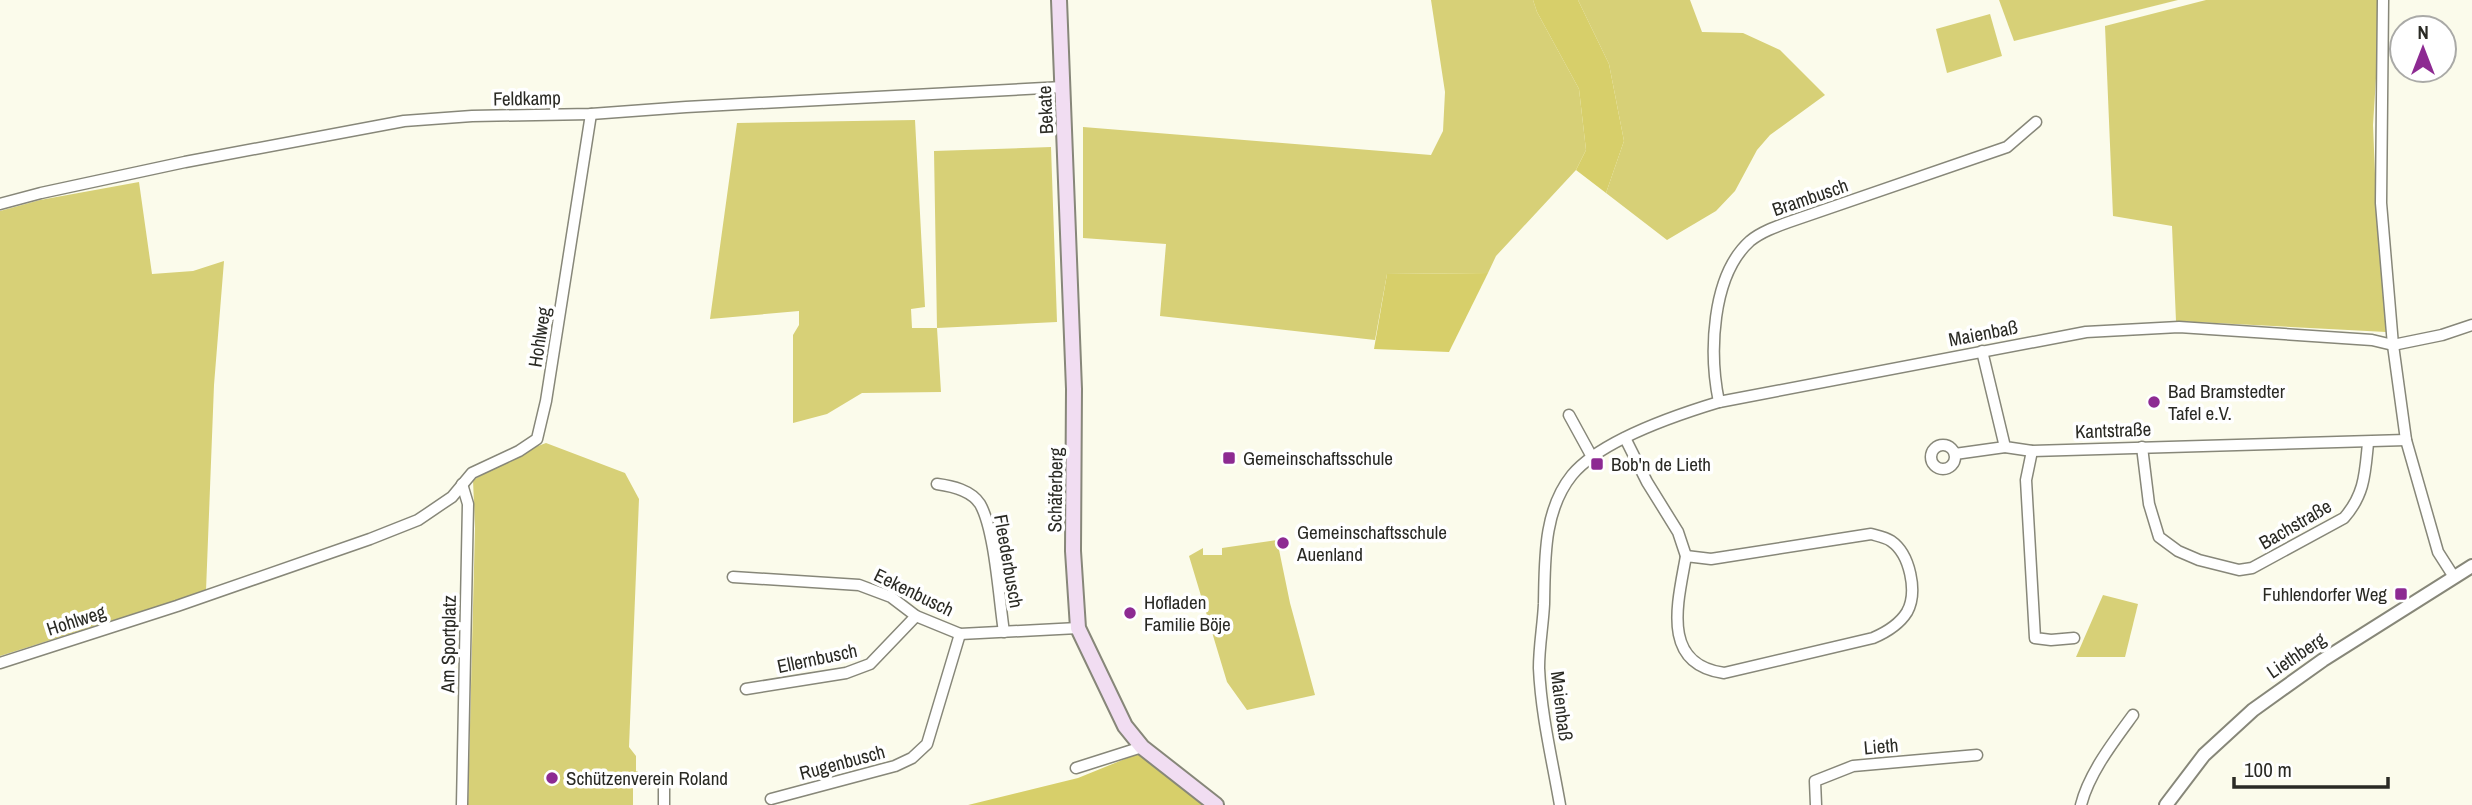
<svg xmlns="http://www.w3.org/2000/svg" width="2472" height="805" font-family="'Archivo Narrow',sans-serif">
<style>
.green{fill:#d7d077}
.forest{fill:#d7cf6a}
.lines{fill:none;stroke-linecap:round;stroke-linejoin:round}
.minor-casing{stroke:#878779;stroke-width:13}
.tertiary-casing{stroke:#878779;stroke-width:16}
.secondary-casing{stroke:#878779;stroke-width:18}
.minor{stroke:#fff;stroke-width:10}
.tertiary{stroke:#fff;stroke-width:12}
.secondary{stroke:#f1ddf2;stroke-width:14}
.poi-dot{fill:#8d2a92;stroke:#fff;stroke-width:2.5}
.labels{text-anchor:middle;stroke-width:7;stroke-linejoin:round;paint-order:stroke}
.street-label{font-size:19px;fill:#2a2a24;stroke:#fff}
.poi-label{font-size:19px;fill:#2a2a24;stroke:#fff;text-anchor:start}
</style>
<rect width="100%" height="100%" fill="#fbfbeb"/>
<!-- green -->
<g class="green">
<polygon points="1431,0 1533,0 1537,12 1579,89 1586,150 1576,170 1496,256 1488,273 1387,274 1375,340 1160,316 1166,244 1083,238 1083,127 1431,155 1443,131 1445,92"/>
<polygon points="1578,0 1690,0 1702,32 1743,33 1780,50 1825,95 1770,135 1757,150 1735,191 1716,211 1667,240 1606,193 1624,141 1609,64"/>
<polygon points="1999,0 2178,0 2014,41"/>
<polygon points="2206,0 2381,0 2373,125 2377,223 2386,332 2176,321 2172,226 2113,216 2105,26"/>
<polygon points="1990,14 2002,56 1947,73 1936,29"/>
<polygon points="915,120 925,307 911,309 912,328 937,328 934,151 1051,147 1057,322 937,328 941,392 862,393 827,414 793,423 793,335 799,325 799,311 710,319 737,123"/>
<polygon points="139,182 152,274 193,271 224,261 214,385 206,591 0,656 0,211 40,200"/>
<polygon points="546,443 625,473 639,499 629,747 636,756 636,771 638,771 633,785 633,805 468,805 475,528 473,480 527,450"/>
<polygon points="1277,540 1290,603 1315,695 1247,710 1227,682 1189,556 1203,548 1203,555 1222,555 1222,548"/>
<polygon points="2103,595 2138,604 2125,657 2076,657"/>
</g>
<!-- forest -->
<g class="forest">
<polygon points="1533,0 1578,0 1609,64 1624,141 1606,193 1576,170 1586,150 1579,89 1537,12"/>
<polygon points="1488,273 1449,352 1374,349 1387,274"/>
<polygon points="1142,752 1202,805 968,805 1078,778"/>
</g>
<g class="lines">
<!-- minor casing -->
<g class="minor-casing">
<g id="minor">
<polyline points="2383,0 2381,203 2393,345 2406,440 2438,552 2454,577"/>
<polyline points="0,204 41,193 185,162 404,121 472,116 591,114 686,107 1063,87"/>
<polyline points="1982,351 2005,447 2032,451 2406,440"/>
<path d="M 1719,402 C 1709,354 1711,276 1750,241 C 1761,232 1775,227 1789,222 L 2007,147 L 2036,122"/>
<polyline points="1569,415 1592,457"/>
<polyline points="1625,438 1647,482 1678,532 1686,556"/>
<circle cx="1943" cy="457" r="12"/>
<path d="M 2142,447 L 2149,504 L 2159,537 L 2178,551 L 2199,560 L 2239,570 L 2252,568 L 2344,518 C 2365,494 2365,473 2368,443"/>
<polyline points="2032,451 2026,480 2035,638 2051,640 2074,638"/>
<polyline points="1955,454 2005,447"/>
<path d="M 937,484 C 952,486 971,490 980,504 C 995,530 999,600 1004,632"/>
<path d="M 1871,534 C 1878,536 1885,537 1891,541 C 1910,554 1918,592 1907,612 C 1899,625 1887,632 1873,638 L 1724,673 C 1660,664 1678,602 1686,556 L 1711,559 Z"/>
<polyline points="733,577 859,585 891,597 916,616 960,634 1078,628"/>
<polyline points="0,663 177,606 370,539 418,520 452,497 472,473 519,451 537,439 546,401 591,114"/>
<polyline points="746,689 846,673 870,664 916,616"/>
<polyline points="1076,768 1142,747"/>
<polyline points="664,783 664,805"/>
<polyline points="771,799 895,766 912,758 927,744 960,634"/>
<polyline points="462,805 468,504 462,484"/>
<path d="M 1560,805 C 1552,759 1541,714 1539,668 C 1539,646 1543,625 1544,604 C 1545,560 1543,511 1572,475 C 1601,440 1676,415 1719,402 L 2086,332 L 2179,327 L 2372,340 L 2393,345 L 2442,335 L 2472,325"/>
<polyline points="1816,805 1815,781 1853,766 1977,755"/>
<path d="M 2081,805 C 2089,773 2114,741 2133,715"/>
</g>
</g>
<!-- tertiary casing -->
<g class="tertiary-casing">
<polyline id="tertiary" points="2166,805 2204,755 2253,710 2323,660 2472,566"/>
</g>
<!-- secondary casing -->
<g class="secondary-casing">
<polyline id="secondary" points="1059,0 1074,389 1073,551 1078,628 1125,726 1142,747 1216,805"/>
</g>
<!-- minor -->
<use href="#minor" class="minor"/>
<!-- tertiary -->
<use href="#tertiary" class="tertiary"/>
<!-- secondary -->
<use href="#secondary" class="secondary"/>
</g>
<!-- markers -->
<g class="poi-dot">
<circle cx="2154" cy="402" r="7"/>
<rect x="1222" y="451" width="14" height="14" rx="3.5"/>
<rect x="1590" y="457" width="14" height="14" rx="3.5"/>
<circle cx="1283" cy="543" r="7"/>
<rect x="2394" y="587" width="14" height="14" rx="3.5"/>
<circle cx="1130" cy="613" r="7"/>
<circle cx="552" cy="778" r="7"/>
</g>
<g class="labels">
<!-- street labels -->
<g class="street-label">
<text transform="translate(527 98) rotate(-1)" y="7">Feldkamp</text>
<text transform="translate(1045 110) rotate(-93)" y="7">Bekate</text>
<text transform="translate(1810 197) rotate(-19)" y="7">Brambusch</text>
<text transform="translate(1983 333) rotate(-11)" y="7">Maienbaß</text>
<text transform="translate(539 337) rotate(-81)" y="7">Hohlweg</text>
<text transform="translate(2113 430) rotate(-2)" y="7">Kantstraße</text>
<text transform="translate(1055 490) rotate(-89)" y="7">Schäferberg</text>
<text transform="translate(2295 524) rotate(-30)" y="7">Bachstraße</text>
<text transform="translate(1009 561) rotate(80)" y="7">Fleederbusch</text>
<text transform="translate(914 592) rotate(26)" y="7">Eekenbusch</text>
<text transform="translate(76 620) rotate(-18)" y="7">Hohlweg</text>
<text transform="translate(448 644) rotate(-89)" y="7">Am Sportplatz</text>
<text transform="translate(2296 655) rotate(-34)" y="7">Liethberg</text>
<text transform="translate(817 658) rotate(-12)" y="7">Ellernbusch</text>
<text transform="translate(1562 706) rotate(83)" y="7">Maienbaß</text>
<text transform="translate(1881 746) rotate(-5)" y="7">Lieth</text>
<text transform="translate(842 762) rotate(-15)" y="7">Rugenbusch</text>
</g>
<!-- poi labels -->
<g class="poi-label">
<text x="2168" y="398">Bad Bramstedter<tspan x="2168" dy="22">Tafel e.V.</tspan></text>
<text x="1243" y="465">Gemeinschaftsschule</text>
<text x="1611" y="471">Bob'n de Lieth</text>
<text x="1297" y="539">Gemeinschaftsschule<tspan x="1297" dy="22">Auenland</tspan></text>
<text x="2387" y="601" text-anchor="end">Fuhlendorfer Weg</text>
<text x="1144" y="609">Hofladen<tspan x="1144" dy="22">Familie Böje</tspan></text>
<text x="566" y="785">Schützenverein Roland</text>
</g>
</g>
<!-- north arrow -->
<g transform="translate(2423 49)"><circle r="33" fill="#ffffff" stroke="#aaaaa7" stroke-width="2"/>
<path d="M0-5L12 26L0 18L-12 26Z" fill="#8d2a92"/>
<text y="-10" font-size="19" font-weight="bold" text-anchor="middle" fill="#2a2a24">N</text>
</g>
<!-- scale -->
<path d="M2234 777v10h154v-10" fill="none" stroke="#2a2a24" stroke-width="3.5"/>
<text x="2244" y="777" font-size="21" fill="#2a2a24" stroke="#ffffff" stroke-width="5" paint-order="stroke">100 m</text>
</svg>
